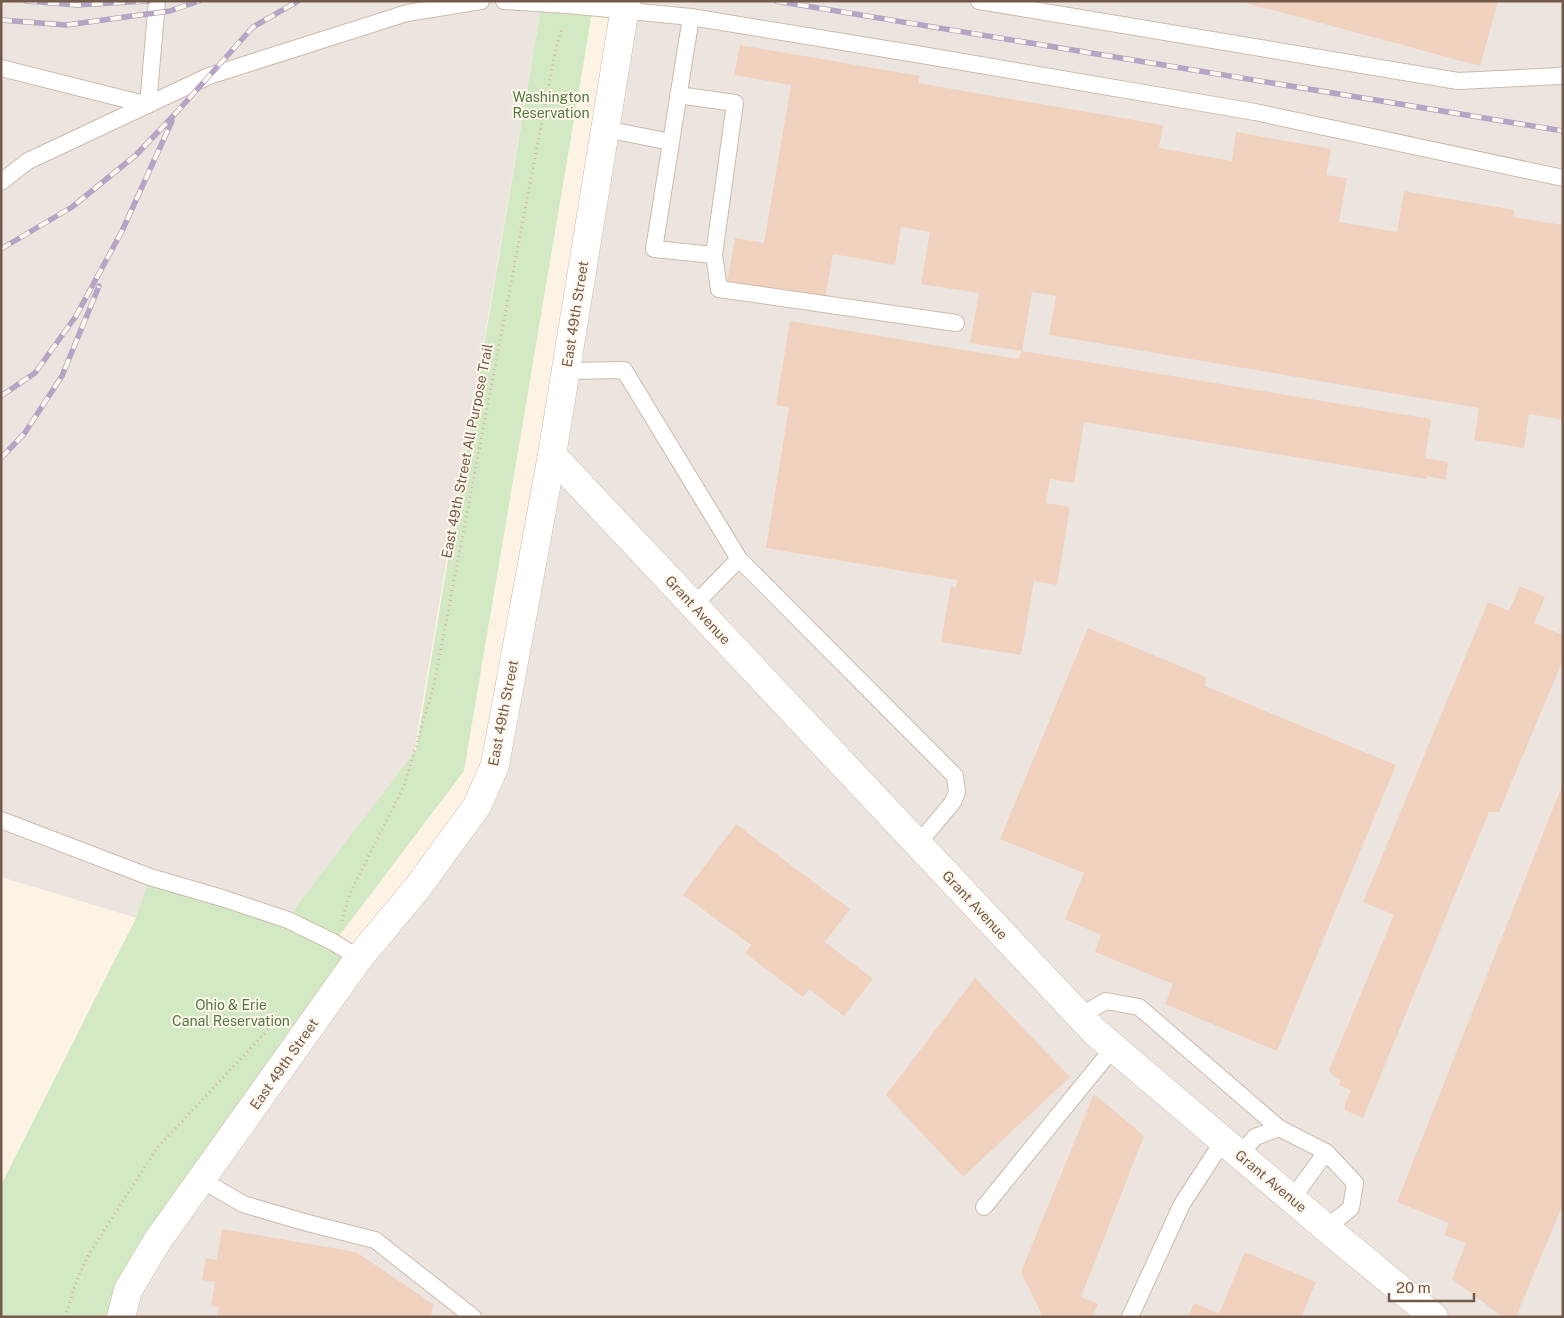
<svg xmlns="http://www.w3.org/2000/svg" width="1564" height="1318" font-family="'Public Sans',sans-serif">
<style>
.industrial{fill:#ece5df}
.green{fill:#d3e9c4}
.building{fill:#f0d2be}
.lines{fill:none;stroke-linecap:round;stroke-linejoin:round}
.service-casing{stroke:#cdbbac;stroke-width:18}
.tertiary-casing{stroke:#cdbbac;stroke-width:29}
.path{stroke:#d5b5a1;stroke-width:3;stroke-dasharray:1 4;stroke-linecap:butt}
.service{stroke:#fff;stroke-width:16}
.tertiary{stroke:#fff;stroke-width:28}
.rail-casing{stroke:#b6a4c5;stroke-width:5.5}
.rail{stroke:#fef7eb;stroke-width:4;stroke-dasharray:11;stroke-linecap:butt}
.labels{text-anchor:middle;stroke-width:4;stroke-linejoin:round;paint-order:stroke}
.park-label{font-size:14px;fill:#537943;stroke:#fef7eb}
.street-label{font-size:14px;fill:#745a4b;stroke:#fef7eb}
</style>
<rect width="100%" height="100%" fill="#fcf3e5"/>
<!-- industrial -->
<g class="industrial">
<polygon points="1,1 542,1 413,757 262,954 183,932 1,877"/>
<polygon points="627,1 1563,1 1563,1317 121,1317 476,806"/>
</g>
<!-- green -->
<polygon class="green" points="542,1 594,1 464,771 333,944 359,958 121,1317 1,1317 1,1185 136,918 150,877 287,919 416,750"/>
<!-- building -->
<g class="building">
<polygon points="1239,1 1498,1 1480,66"/>
<polygon points="740,45 920,76 918,83 1163,125 1159,148 1232,161 1236,132 1331,149 1326,175 1347,178 1339,222 1397,232 1404,191 1514,210 1513,217 1563,225 1563,420 1529,414 1524,448 1474,440 1479,408 1049,335 1056,296 1032,292 1022,351 1431,419 1425,458 1448,462 1446,480 1427,476 1427,479 1084,422 1074,483 1050,479 1046,503 1070,507 1057,585 1034,581 1021,655 941,642 951,586 956,588 957,580 766,548 789,407 776,405 790,321 1018,359 1022,351 970,343 979,293 921,284 930,232 901,227 895,265 833,254 825,299 727,282 735,238 764,243 791,85 734,75"/>
<polygon points="1520,586 1545,597 1534,623 1563,635 1563,660 1499,812 1489,812 1363,1118 1345,1110 1345,1104 1351,1090 1339,1085 1341,1080 1333,1076 1329,1070 1394,915 1363,902 1488,602 1509,611"/>
<polygon points="1088,628 1206,677 1205,686 1396,765 1277,1051 1165,1004 1173,984 1095,952 1101,935 1065,919 1084,873 1000,839"/>
<polygon points="1563,783 1563,1204 1516,1317 1503,1317 1452,1279 1466,1243 1444,1235 1449,1223 1397,1202"/>
<polygon points="736,824 850,909 825,942 873,979 844,1016 809,989 803,997 745,953 751,945 683,895"/>
<polygon points="975,978 1070,1077 963,1177 886,1095"/>
<polygon points="1094,1094 1144,1136 1081,1297 1098,1304 1092,1317 1043,1317 1021,1272"/>
<polygon points="222,1229 356,1252 433,1304 431,1317 217,1317 219,1307 211,1306 215,1282 202,1280 206,1258 217,1260"/>
<polygon points="1245,1252 1316,1282 1301,1317 1188,1317 1194,1303 1219,1314"/>
</g>
<g class="lines">
<!-- service casing -->
<g class="service-casing">
<g id="service">
<polyline points="504,1 568,5 691,17 910,53 1255,112 1563,178"/>
<polyline points="979,1 1458,81 1561,76 1563,75"/>
<polyline points="1,68 148,105 157,1"/>
<path d="M 678,95 L 735,103 L 714,255 L 654,249 C 666,172 678,95 691,17"/>
<polyline points="605,129 671,142"/>
<polyline points="1,182 28,161 209,76 407,13 481,1"/>
<polyline points="714,255 719,289 956,323"/>
<polyline points="566,371 624,370 739,559 694,605"/>
<polyline points="739,559 955,776 957,792 953,802 918,844"/>
<polyline points="1,820 150,877 222,898 288,920 333,942 359,958"/>
<polyline points="1080,1016 1106,1001 1139,1007 1279,1128"/>
<polyline points="1240,1155 1255,1137 1279,1128 1326,1152 1355,1183 1351,1208 1326,1228"/>
<polyline points="202,1180 243,1204 304,1222 375,1240 473,1317"/>
<polyline points="1292,1199 1326,1152"/>
<polyline points="984,1207 1113,1048"/>
<polyline points="1130,1317 1182,1204 1223,1141"/>
</g>
</g>
<!-- tertiary casing -->
<g class="tertiary-casing">
<g id="tertiary">
<polyline points="552,455 1094,1031 1326,1228 1434,1317"/>
<polyline points="121,1317 128,1290 158,1240 359,958 418,887 477,806 495,765 552,455 626,1"/>
</g>
</g>
<!-- path -->
<g class="path">
<polyline points="342,921 350,893 404,786 434,685 556,48 562,28"/>
<polyline points="65,1317 78,1277 89,1254 157,1148 279,1018"/>
</g>
<!-- service -->
<use href="#service" class="service"/>
<!-- tertiary -->
<use href="#tertiary" class="tertiary"/>
<!-- rail casing -->
<g class="rail-casing">
<g id="rail">
<polyline points="26,1 77,5 148,1"/>
<polyline points="776,1 1563,131"/>
<polyline points="1,20 66,25 170,11 199,1"/>
<polyline points="1,249 72,207 136,155 175,114 253,27 298,1"/>
<polyline points="1,396 35,373 76,316 122,231 172,121"/>
<polyline points="1,458 24,434 62,376 99,286"/>
</g>
</g>
<!-- rail -->
<use href="#rail" class="rail"/>
</g>
<g class="labels">
<!-- park labels -->
<g class="park-label">
<text x="551" y="102">Washington<tspan x="551" dy="16">Reservation</tspan></text>
<text x="231" y="1010">Ohio &amp; Erie<tspan x="231" dy="16">Canal Reservation</tspan></text>
</g>
<!-- street labels -->
<g class="street-label">
<text transform="translate(575 314) rotate(-81)" y="5">East 49th Street</text>
<text transform="translate(467 451) rotate(-79)" y="5">East 49th Street All Purpose Trail</text>
<text transform="translate(698 610) rotate(47)" y="5">Grant Avenue</text>
<text transform="translate(503 713) rotate(-79)" y="5">East 49th Street</text>
<text transform="translate(975 905) rotate(47)" y="5">Grant Avenue</text>
<text transform="translate(284 1064) rotate(-55)" y="5">East 49th Street</text>
<text transform="translate(1271 1181) rotate(40)" y="5">Grant Avenue</text>
</g>
</g>
<!-- border -->
<rect width="1564" height="1318" fill="none" stroke="#745a4b" stroke-width="5"/>
<!-- scale -->
<path d="M1389 1293v8h85v-8" fill="none" stroke="#745a4b" stroke-width="2.5"/>
<text x="1396" y="1293" font-size="15" fill="#745a4b" stroke="#fef7eb" stroke-width="4" paint-order="stroke">20 m</text>
</svg>
